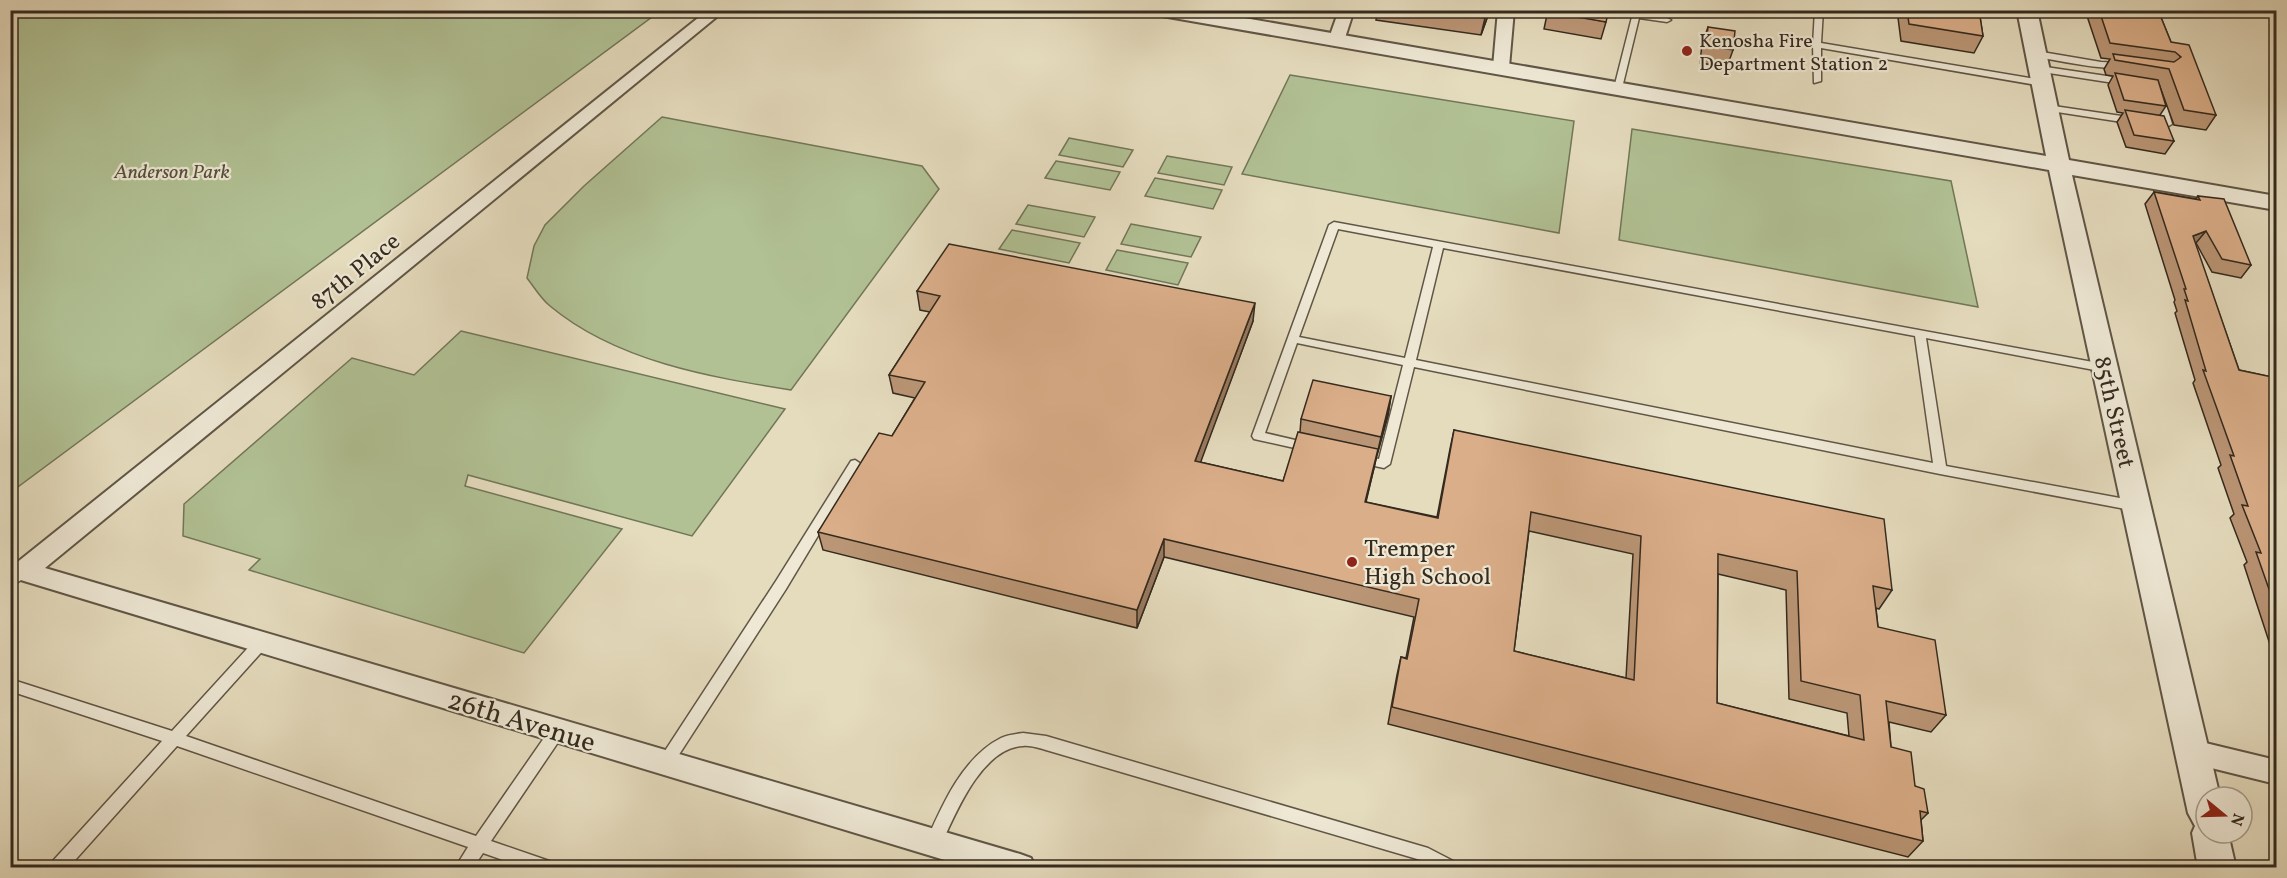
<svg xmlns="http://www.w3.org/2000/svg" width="2287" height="878" font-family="Vollkorn,serif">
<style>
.green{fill:#b1c194;stroke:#727659;stroke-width:1.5}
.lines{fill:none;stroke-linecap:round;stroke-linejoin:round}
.service-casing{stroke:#605646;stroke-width:3}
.minor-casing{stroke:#605646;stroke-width:4}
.tertiary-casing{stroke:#605646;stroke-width:4}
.service{fill:#eee8d5;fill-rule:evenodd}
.minor{fill:#eee8d5;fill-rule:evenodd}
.tertiary{fill:#eee8d5;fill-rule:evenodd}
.wall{fill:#bb9676;stroke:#342a1e;stroke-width:1.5;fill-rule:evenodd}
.shaded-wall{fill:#997a60;stroke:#342a1e;stroke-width:1.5}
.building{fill:#daae89;stroke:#342a1e;stroke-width:1.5;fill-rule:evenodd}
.poi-dot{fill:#8f2418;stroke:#eee8d5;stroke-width:2}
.labels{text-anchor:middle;stroke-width:4.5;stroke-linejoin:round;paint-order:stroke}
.far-poi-label{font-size:20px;fill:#342a1e;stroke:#eee8d5;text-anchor:start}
.far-park-label{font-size:20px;font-style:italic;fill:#53503c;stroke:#eee8d5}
.street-label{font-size:24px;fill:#342a1e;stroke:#eee8d5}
.poi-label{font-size:24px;fill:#342a1e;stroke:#eee8d5;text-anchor:start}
.near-street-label{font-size:28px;fill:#342a1e;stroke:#eee8d5}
</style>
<rect width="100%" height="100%" fill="#e5dcbe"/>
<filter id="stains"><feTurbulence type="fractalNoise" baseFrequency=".00333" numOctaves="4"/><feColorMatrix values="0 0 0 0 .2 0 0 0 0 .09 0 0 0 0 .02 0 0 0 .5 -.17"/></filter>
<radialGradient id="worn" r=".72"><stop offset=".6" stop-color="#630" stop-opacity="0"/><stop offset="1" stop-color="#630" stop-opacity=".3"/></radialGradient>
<!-- green -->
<g class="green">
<polygon points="11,10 660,10 660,11 11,492"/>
<polygon points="1290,75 1574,121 1559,233 1242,174"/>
<path d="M 662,117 L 922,166 L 939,189 L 791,390 C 709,377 616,361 550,306 C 541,299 534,287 527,278 L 534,246 L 545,225 L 584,186 Z"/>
<polygon points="1632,129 1951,181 1978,307 1619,240"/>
<polygon points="1069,138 1133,150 1123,167 1059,155"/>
<polygon points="1167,156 1232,167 1224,185 1158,173"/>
<polygon points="1056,161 1120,172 1110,190 1045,178"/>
<polygon points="1155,178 1222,190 1213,209 1145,196"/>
<polygon points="1028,205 1095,217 1084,237 1016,224"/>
<polygon points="1131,224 1201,237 1191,257 1121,244"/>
<polygon points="1012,230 1080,243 1069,263 999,249"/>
<polygon points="1117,250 1188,263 1178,285 1106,270"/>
<polygon points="461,331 785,409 692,536 468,475 465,486 622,529 524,653 249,570 260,559 183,536 184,504 352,358 414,375"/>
</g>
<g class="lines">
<!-- service casing -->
<g class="service-casing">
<g id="service">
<polygon points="1815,10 1823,10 1821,43 2042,80 2046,83 2042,86 1821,48 1821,81 1814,83 1813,45"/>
<polygon points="1633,13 1667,18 1671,20 1667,22 1639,18 1622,88 1618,91 1614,88"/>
<path d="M 2036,51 L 2101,62 L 2121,63 L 2125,66 C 2114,73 2049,59 2033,56 L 2033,52 Z"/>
<polygon points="2039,66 2127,79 2131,82 2127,85 2036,71 2035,69"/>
<polygon points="2160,93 2164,96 2172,124 2167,127 2149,126 2149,122 2162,121 2156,96"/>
<polygon points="2047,105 2135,118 2140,121 2135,124 2044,110 2042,108"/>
<path d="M 1334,222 L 2109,365 L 2111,368 L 2105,372 L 1926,338 L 1946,466 L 2136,501 L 2140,503 L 2142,506 L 2140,509 L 2136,511 L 1940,474 L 1414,367 L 1390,464 L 1384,468 L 1356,462 L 1354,459 L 1360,455 L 1379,459 L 1403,365 L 1297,343 L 1265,433 L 1308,443 L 1314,447 L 1308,451 L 1254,439 L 1252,436 L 1329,225 ZM 1338,229 L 1433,247 L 1405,358 L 1299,337 ZM 1443,248 L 1915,336 L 1933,463 L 1416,360 Z"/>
<polygon points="855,460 861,464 786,589 671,767 666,769 661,767 659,762 661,757 776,581 851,461"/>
<polygon points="24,566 29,567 31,571 29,575 10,587 10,574"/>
<polygon points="262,636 267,638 269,642 267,646 186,736 476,836 553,725 558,724 563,725 565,730 563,735 491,841 555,863 557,868 526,868 483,853 473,868 455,868 468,847 177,746 68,868 49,868 51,863 162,741 10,691 10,679 172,731 257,638"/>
<path d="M 1023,733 L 1046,736 L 1428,848 L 1457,863 L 1459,868 L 1435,868 L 1424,861 L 1046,750 C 1039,748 1030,745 1023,746 C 981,748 955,815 940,847 L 934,849 L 928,847 L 926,842 C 942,805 963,757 1001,738 C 1007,735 1016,734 1023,733 Z"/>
</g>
</g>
<!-- minor casing -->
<g class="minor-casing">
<g id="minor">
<polygon points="708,10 725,10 45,568 1020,854 1031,858 1035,868 971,868 24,581 15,578 12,571 15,564"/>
<polygon points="1339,10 1354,10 1344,41 1336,46 1328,41"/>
<polygon points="1498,10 1514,10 1509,67 1501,72 1493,67"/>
<polygon points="2193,740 2276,760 2276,784 2183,761 2179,752 2183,743"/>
</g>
</g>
<!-- tertiary casing -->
<g class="tertiary-casing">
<polygon id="tertiary" points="1153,10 1198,10 2046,156 2017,10 2037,10 2069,160 2276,196 2276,210 2072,175 2220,797 2206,797 2206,833 2228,833 2236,868 2198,868 2192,833 2195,826 2188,813 2049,170 1162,16 1155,14"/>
</g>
<!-- service -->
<use href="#service" class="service"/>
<!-- minor -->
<use href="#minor" class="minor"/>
<!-- tertiary -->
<use href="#tertiary" class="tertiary"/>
</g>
<!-- wall -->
<g class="wall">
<polygon points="1377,10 1490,10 1481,35 1376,20"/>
<polygon points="1548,10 1606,22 1601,39 1544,29"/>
<polygon points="1897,10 1979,10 1983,36 1974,53 1901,41"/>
<polygon points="2085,10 2158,10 2171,42 2216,115 2206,130 2174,125 2159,84 2166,106 2160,115 2174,141 2165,154 2126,147 2117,122 2123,113 2117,112 2108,85 2113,76 2106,75 2104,69 2110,59 2101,58"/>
<polygon points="1708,27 1733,50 1727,67 1700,63 1702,44"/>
<polygon points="2154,192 2196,199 2198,196 2251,265 2241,278 2212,272 2196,243 2195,244 2239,370 2277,378 2277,666 2244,565 2247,562 2230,518 2234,514 2218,468 2221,465 2193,383 2195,380 2175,313 2177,311 2174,302 2175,300 2145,204"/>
<path d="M 917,291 L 1253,321 L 1200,462 L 1283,481 L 1300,432 L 1301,419 L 1391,396 L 1388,415 L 1377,455 L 1366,502 L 1437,517 L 1450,449 L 1454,430 L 1892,590 L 1879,609 L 1876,608 L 1878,627 L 1946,715 L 1931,732 L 1889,722 L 1891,747 L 1915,786 L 1928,813 L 1921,820 L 1923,841 L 1908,857 L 1388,724 L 1397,675 L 1401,657 L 1406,658 L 1414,617 L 1164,557 L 1137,628 L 823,550 L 818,532 L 892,436 L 915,398 L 893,393 L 889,375 L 930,312 L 920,310 ZM 1529,531 L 1633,554 L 1626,678 L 1514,651 ZM 1718,574 L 1786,590 L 1789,699 L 1847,713 L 1849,736 L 1717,703 Z"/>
</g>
<!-- shaded-wall -->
<g class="shaded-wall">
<polygon points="1488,10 1490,10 1481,35 1485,18"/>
<polygon points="2206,231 2196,243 2183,249 2193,236"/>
<polygon points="1255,303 1253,321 1194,480 1195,461"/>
<polygon points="1391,396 1388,415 1377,455 1381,437"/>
<polygon points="1378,449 1374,468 1361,520 1365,502"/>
<polygon points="1164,539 1164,557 1137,628 1137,610"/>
</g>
<!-- building -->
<g class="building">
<polygon points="1434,10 1488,10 1485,18"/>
<polygon points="1548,10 1609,10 1606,22 1548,12"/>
<polygon points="1907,10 1979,10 1983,36 1909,24"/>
<polygon points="2099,10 2158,10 2171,42 2189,45 2216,115 2184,110 2169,69 2115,60 2113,54 2174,62 2181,57 2175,52 2110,43"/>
<polygon points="1708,27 1735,31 1733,50 1706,46"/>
<polygon points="2115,73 2158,80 2166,106 2124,100"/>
<polygon points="2125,110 2164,116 2174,141 2134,135"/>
<polygon points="2154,192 2200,200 2198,196 2224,199 2251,265 2222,259 2206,231 2193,236 2239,370 2277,378 2277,612 2256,552 2261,553 2242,505 2248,506 2230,455 2234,456 2203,370 2206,371 2185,300 2188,301 2184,289 2186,289"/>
<path d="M 949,244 L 1255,303 L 1195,461 L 1283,481 L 1298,432 L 1378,449 L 1365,502 L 1438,518 L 1454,430 L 1884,519 L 1892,590 L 1873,586 L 1878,627 L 1935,640 L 1946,715 L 1886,701 L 1891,747 L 1911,752 L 1915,786 L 1924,789 L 1928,813 L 1920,811 L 1923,841 L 1392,707 L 1401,657 L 1407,659 L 1419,599 L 1164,539 L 1137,610 L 818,532 L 879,433 L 892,436 L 925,382 L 889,375 L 940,296 L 917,291 ZM 1531,512 L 1641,536 L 1634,680 L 1514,651 ZM 1718,554 L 1797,571 L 1801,681 L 1860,695 L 1864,740 L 1717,703 Z"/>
<polygon points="1313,380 1391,396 1381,437 1301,419"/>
</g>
<!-- markers -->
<g class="poi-dot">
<circle cx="1687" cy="51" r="6"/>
<circle cx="1352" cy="562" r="6"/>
</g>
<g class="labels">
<!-- far-poi labels -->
<g class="far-poi-label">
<text x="1699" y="47">Kenosha Fire<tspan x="1699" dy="23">Department Station 2</tspan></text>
</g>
<!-- far-park labels -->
<g class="far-park-label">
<text x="172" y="178">Anderson Park</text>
</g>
<!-- street labels -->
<g class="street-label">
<text transform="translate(355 271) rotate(-39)" y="8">87th Place</text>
<text transform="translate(2115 412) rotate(77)" y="8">85th Street</text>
</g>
<!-- poi labels -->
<g class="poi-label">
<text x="1364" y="556">Tremper<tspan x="1364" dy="28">High School</tspan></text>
</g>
<!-- near-street labels -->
<g class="near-street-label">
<text transform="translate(522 720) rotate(17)" y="10">26th Avenue</text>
</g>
</g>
<!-- margin -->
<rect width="2287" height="878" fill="none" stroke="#e5dcbe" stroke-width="36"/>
<rect x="12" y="12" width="2263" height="854" fill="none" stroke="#342a1e" stroke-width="3"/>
<rect x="18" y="18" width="2251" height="842" fill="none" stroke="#342a1e" stroke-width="1.5"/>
<!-- north arrow -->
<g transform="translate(2224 815) rotate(109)"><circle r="28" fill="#eee8d5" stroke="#a49c8c" stroke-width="1.5"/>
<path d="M0-4.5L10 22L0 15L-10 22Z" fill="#8f2418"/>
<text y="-9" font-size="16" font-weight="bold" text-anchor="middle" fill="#342a1e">N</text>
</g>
<rect width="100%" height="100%" filter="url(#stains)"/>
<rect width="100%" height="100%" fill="url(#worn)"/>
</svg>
